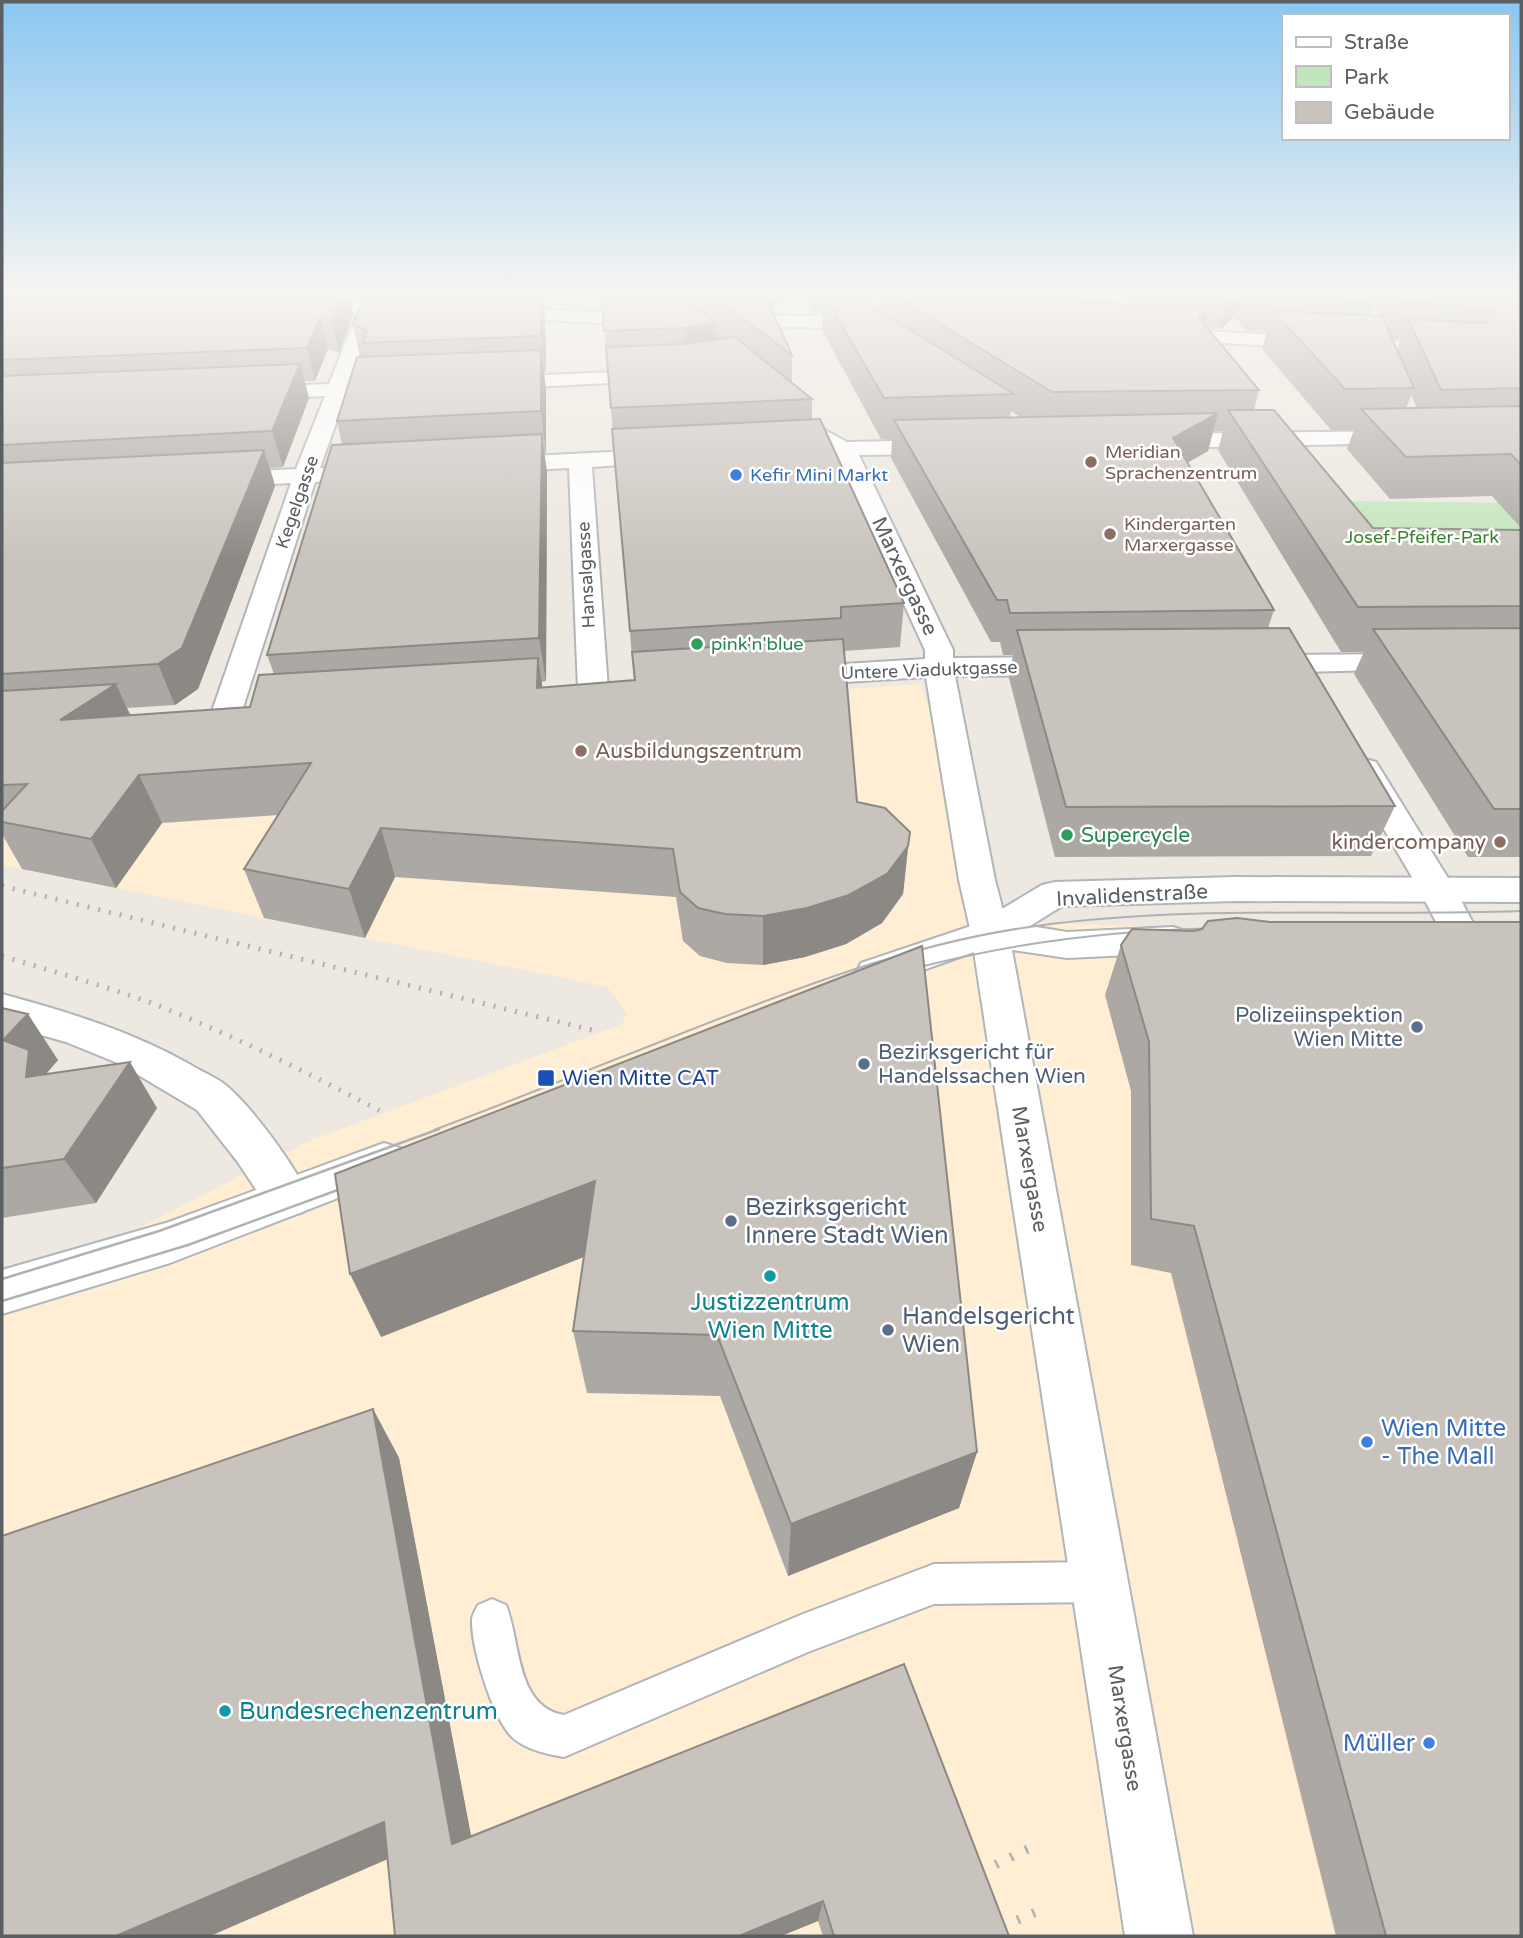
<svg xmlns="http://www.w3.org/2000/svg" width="1523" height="1938" font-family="'Varela Round',sans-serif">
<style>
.commercial{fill:#ffeed3}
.green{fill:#c2e6bb}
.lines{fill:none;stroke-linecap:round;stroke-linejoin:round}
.lane-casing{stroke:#b1b5b9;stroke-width:4}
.street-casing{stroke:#b1b5b9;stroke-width:4}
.secondary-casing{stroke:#b0b6b9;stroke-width:4}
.lane{fill:#fff;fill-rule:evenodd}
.street{fill:#fff;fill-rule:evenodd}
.secondary{fill:#fff;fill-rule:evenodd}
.tram-far1{stroke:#b0b1b2;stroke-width:2}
.tram{stroke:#b0b1b2;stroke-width:2.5}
.rail-far1{stroke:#b0b1b2;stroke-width:5;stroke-dasharray:2 9;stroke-linecap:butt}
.rail{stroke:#b0b1b2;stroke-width:9;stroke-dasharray:2.5 14;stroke-linecap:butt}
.wall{fill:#aca8a3;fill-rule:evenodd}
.shaded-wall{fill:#8c8884}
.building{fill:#c8c3bd;stroke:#8c8884;stroke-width:2}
.education-dot{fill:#8d6e63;stroke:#fff;stroke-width:2.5}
.shop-dot{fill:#3f7fe0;stroke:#fff;stroke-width:2.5}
.leisure-dot{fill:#2e9e5b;stroke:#fff;stroke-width:2.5}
.service-dot{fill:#5c6f8a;stroke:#fff;stroke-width:2.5}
.transit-dot{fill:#1a4fb4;stroke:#fff;stroke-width:2.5}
.culture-dot{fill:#0f9aa8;stroke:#fff;stroke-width:2.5}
.labels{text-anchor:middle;stroke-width:5;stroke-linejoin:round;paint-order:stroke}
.far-education-label{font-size:18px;fill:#785e54;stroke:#fff;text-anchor:start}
.far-shop-label{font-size:18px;fill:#366cbe;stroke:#fff;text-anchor:start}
.far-street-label{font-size:18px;fill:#595f62;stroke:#fff}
.far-park-label{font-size:18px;fill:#39832f;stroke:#fff}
.far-leisure-label{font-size:18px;fill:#27864d;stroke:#fff;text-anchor:start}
.street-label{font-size:21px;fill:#595f62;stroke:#fff}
.education-label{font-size:21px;fill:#785e54;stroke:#fff;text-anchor:start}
.leisure-label{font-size:21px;fill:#27864d;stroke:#fff;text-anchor:start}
.service-label{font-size:21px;fill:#4e5e75;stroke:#fff;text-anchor:end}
.transit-label{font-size:21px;fill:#164399;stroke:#fff;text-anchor:start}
.near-service-label{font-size:24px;fill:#4e5e75;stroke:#fff;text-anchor:start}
.near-culture-label{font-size:24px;fill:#0d838f;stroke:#fff}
.near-shop-label{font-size:24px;fill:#366cbe;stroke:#fff;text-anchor:start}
</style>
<rect width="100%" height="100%" fill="#ede8e0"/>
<!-- commercial -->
<polygon class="commercial" points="921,684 990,921 1521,939 1521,1936 2,1936 2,1287 51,1273 309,1141 622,1024 627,1014 607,987 2,865 2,744"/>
<!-- green -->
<polygon class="green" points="1340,501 1521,503 1521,537 1391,573"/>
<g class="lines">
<!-- lane casing -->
<g class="lane-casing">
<path id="lane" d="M 1101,1562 L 1115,1568 L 1121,1582 L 1115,1596 L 1101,1602 L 934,1604 L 808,1652 L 564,1757 C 547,1754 527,1750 513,1738 C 493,1720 471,1647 472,1620 C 472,1615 476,1609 478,1605 L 492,1599 L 506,1605 C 521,1642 515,1706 564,1715 L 803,1614 L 934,1564 Z"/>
</g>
<!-- street casing -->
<g class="street-casing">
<g id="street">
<polygon points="358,291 376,291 377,304 412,305 421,310 412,315 375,314 350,383 398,381 408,387 398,393 346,395 320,468 374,465 382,467 386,472 382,477 374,479 315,482 241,714 237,720 226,723 215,720 211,714 291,483 221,487 213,485 209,480 213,475 221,473 296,469 325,396 256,399 246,393 256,387 329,384 357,314 298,312 289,307 298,302 359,303"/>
<polygon points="1109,291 1127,291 1126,332 1117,338 1108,332"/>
<polygon points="493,308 657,314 666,320 657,326 487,317 484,313"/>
<polygon points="724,315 874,317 883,323 874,329 717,325 715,321 717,317"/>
<polygon points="1162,329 1451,344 1461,350 1451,356 1155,339 1153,335 1155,331"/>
<polygon points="661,370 668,372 671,376 668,380 494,389 484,383 494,377"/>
<polygon points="825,430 847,442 943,440 954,447 943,454 859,455 953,650 953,658 1064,657 1074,660 1079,666 1074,672 1064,675 955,676 995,880 1009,933 1003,942 990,946 977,942 971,933 959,880 926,677 796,685 786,682 781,676 786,670 796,667 925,659 925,650 836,456 783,457 772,450 783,443 819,443 814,437"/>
<polygon points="1402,431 1410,433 1413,438 1410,443 1158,448 1147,441 1158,434"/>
<polygon points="667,449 678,456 675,461 592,467 608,689 604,695 593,698 582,695 578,689 569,468 493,472 482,465 493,458"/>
<polygon points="1411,654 1421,657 1426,663 1421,669 1257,673 1247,670 1242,664 1247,658 1257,655"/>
<polygon points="1365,759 1376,762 1456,891 1482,940 1476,949 1463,953 1450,949 1420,891 1349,769 1354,762"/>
<path d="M 2,994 C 68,1012 131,1031 191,1065 C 202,1072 218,1078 228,1087 C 255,1111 294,1165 310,1198 L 303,1212 L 287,1217 L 271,1212 L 237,1161 L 197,1110 L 120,1064 L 66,1042 L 2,1024 Z"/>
</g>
</g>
<!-- secondary casing -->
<g class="secondary-casing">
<g id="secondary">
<polygon points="1236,877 1521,878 1521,902 1236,901 1062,906 1030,926 1067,932 1173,927 1186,931 1192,940 1186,949 1173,953 1067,958 1012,950 1193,1936 1125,1936 974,952 875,987 861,983 856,973 861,963 977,924 1042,885 1055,882"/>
<polygon points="384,1143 400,1148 406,1161 400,1174 170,1263 2,1314 2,1270 169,1222"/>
</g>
</g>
<!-- lane -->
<use href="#lane" class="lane"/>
<!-- street -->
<use href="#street" class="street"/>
<!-- secondary -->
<use href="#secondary" class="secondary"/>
<!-- tram-far1 -->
<g class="tram-far1">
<path d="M 905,971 C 1010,942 1115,930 1223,928"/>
<path d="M 434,1130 C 513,1100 592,1069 670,1038 C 789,991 909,943 1036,926 C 1196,904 1360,917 1521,911"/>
</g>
<!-- tram -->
<g class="tram">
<polyline points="2,1279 159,1231 439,1129"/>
<polyline points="2,1301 188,1245 354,1184"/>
</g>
<!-- rail-far1 -->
<g class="rail-far1">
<polyline points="2,886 600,1032"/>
<path d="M 2,956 C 52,971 102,985 151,1003 C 231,1034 308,1073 384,1113"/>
</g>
<!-- rail -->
<g class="rail">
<polyline points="966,1879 1036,1845"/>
<polyline points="987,1933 1043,1909"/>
</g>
</g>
<!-- wall -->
<g class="wall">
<path d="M 2,291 L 358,291 L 356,298 L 350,299 L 353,315 L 339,353 L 328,349 L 315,381 L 304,381 L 309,398 L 283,467 L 270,468 L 275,486 L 198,689 L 175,705 L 127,708 L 131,715 L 250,707 L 274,674 L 267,655 L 342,444 L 337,421 L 360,357 L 353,325 L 366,291 L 545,291 L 545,307 L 544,307 L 545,323 L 546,372 L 544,372 L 546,389 L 546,453 L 544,453 L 547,472 L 546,681 L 542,682 L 542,687 L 634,680 L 601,291 L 666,291 L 686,301 L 683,291 L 865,291 L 862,296 L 870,305 L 878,309 L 879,291 L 1112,291 L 1109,304 L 1129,305 L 1129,291 L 1521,291 L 1521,528 L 1492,496 L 1390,499 L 1347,449 L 1354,430 L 1331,430 L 1262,349 L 1267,332 L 1247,331 L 1235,317 L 1220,329 L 1208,329 L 1259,390 L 1254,410 L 1373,528 L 1521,530 L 1521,857 L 1468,857 L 1354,674 L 1364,652 L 1341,652 L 1218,450 L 1223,431 L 1213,431 L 1208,451 L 1187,463 L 1274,610 L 1268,628 L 1395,806 L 1371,856 L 1055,857 L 1009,678 L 1013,655 L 1003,655 L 1000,642 L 991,642 L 891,458 L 892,439 L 881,439 L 822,330 L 823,313 L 813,313 L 802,292 L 770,307 L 792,355 L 792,382 L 812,399 L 812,420 L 904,603 L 900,647 L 844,651 L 857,802 L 910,832 L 903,894 L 882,923 L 846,944 L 805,957 L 763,965 L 727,963 L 700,956 L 683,941 L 676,897 L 395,877 L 365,938 L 264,918 L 244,869 L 278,815 L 162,823 L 116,888 L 22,869 L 2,834 ZM 1374,306 L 1378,316 L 1370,316 ZM 1392,339 L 1401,339 L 1397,350 ZM 1411,395 L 1417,408 L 1406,408 ZM 1011,411 L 1020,417 L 1010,418 Z"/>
<polygon points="1270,922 1521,1936 1336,1936 1171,1273 1131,1265 1131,1091 1105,995 1121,945 1193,931"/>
<polygon points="922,946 977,1452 959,1508 788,1576 720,1396 587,1393 573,1331 584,1257 381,1337"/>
<polygon points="2,1008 58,1060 46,1074 157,1108 96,1203 2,1218"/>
<polygon points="373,1409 399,1458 471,1836 1009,1936 823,1936 818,1921 781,1936 395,1936 388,1859 210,1936 2,1936"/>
</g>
<!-- shaded-wall -->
<g class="shaded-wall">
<polygon points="343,291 348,291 353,315 339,353 331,321"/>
<polygon points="541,291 545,323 546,372 541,336"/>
<polygon points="758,291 802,291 802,292 758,313"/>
<polygon points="855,291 865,291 853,313"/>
<polygon points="1233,291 1242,291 1235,317 1220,329 1229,294"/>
<polygon points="1208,308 1199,346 1198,317"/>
<polygon points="320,317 328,349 315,381 307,348"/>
<polygon points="716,323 717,361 686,366 684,328"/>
<polygon points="541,350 546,389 546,453 541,411"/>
<polygon points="300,364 309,398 283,467 272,431"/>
<polygon points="1218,413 1208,451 1164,476 1173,438"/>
<polygon points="542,434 547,472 546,681 539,638"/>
<polygon points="264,450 275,486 198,689 175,705 158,664"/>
<polygon points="538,658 545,704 537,688"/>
<polygon points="116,684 137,731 60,720"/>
<polygon points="139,775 162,823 116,888 91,839"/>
<polygon points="381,828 395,877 365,938 349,889"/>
<polygon points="908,846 903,894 882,923 846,944 805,957 763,965 763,916"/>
<polygon points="28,1014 58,1060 45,1075 26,1077 3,1040"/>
<polygon points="130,1062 157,1108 96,1203 64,1159"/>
<polygon points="595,1181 606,1248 381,1337 350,1274"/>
<polygon points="373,1409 399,1458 477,1867 452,1844"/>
<polygon points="977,1452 959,1508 788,1576 791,1524"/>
<polygon points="384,1822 415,1847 210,1936 116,1936"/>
<polygon points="823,1901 818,1921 781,1936 739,1936"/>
</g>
<!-- building -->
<g class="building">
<polygon points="185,291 343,291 331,321 320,317 307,348 2,360 2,298"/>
<polygon points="366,291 541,291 541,336 363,343 367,330 353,325"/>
<polygon points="601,291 674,292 716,323 684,328 604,331"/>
<polygon points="1169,291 1233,291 1229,294"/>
<polygon points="1252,291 1371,291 1375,301 1256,295"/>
<polygon points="1395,291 1521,291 1521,388 1441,390 1408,319 1485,323 1497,315 1494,309 1400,302"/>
<polygon points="708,293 764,293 792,355"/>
<polygon points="823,293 860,293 870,305 1014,394 884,398"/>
<polygon points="891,294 1208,308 1198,317 1259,390 1052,392"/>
<polygon points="1273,311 1382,316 1414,388 1345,389"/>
<polygon points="735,337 812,399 611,408 606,347 685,344"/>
<polygon points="541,350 541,411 337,421 357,357"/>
<polygon points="300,364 272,431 2,445 2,376"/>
<polygon points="1521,406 1521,465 1511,454 1406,457 1361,409"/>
<polygon points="1228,410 1274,410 1373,528 1521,530 1521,606 1358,607"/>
<polygon points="1218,413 1173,438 1274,610 1010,613 1007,600 997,600 894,420"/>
<polygon points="820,419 904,603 841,607 841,618 630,631 612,429"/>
<polygon points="542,434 539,638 267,655 332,445"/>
<polygon points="264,450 182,648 158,664 2,674 2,463"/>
<polygon points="1289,628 1395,806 1066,807 1017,630"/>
<polygon points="1521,628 1521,809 1494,809 1373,629"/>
<polygon points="843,639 857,802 885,808 910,832 908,846 887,874 849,895 807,908 763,916 725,914 698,908 680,892 673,849 381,828 349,889 244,869 311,763 139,775 91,839 2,822 2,811 27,784 2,785 2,691 116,684 60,720 250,707 259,675 538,658 537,688 635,680 632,652"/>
<polygon points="1237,918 1270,922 1521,922 1521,1936 1386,1936 1194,1226 1151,1219 1149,1042 1121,945 1132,929 1193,931 1202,929 1208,921"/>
<polygon points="922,946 977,1452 791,1524 717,1335 573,1331 595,1181 350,1274 335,1174"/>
<polygon points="2,1008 28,1014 3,1040 29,1050 26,1077 130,1062 64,1159 2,1168"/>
<polygon points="373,1409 452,1844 904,1664 1009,1936 834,1936 823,1901 739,1936 395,1936 384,1822 116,1936 2,1936 2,1536"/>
</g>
<!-- sky -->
<linearGradient id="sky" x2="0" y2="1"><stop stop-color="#8ac7f1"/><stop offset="0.52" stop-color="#f7f5f1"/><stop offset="1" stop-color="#f7f5f1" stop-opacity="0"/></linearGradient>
<rect width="1523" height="562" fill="url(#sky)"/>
<!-- markers -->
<g class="education-dot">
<circle cx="1091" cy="462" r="7"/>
<circle cx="1110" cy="534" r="7"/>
<circle cx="581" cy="751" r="7"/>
<circle cx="1500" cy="842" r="7"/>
</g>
<g class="shop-dot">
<circle cx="736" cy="475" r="7"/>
<circle cx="1367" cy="1442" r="7"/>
<circle cx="1429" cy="1743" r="7"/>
</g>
<g class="leisure-dot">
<circle cx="697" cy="644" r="7"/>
<circle cx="1067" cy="835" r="7"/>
</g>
<g class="service-dot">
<circle cx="1417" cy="1027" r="7"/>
<circle cx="864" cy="1064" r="7"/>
<circle cx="731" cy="1221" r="7"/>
<circle cx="888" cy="1330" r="7"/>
</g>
<rect class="transit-dot" x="537" y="1069" width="18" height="18" rx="3.5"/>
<g class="culture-dot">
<circle cx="770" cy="1276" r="7"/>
<circle cx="225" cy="1711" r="7"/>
</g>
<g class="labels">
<!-- far-education labels -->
<g class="far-education-label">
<text x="1105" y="458">Meridian<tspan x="1105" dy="21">Sprachenzentrum</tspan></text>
<text x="1124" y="530">Kindergarten<tspan x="1124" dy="21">Marxergasse</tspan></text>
</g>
<!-- far-shop labels -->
<g class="far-shop-label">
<text x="750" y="481">Kefir Mini Markt</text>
</g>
<!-- far-street labels -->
<g class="far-street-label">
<text transform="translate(297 502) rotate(-71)" y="6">Kegelgasse</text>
<text transform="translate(586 575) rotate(-93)" y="6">Hansalgasse</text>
<text transform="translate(929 670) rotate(-2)" y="6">Untere Viaduktgasse</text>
</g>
<!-- far-park labels -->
<g class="far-park-label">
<text x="1422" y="543">Josef-Pfeifer-Park</text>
</g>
<!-- far-leisure labels -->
<g class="far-leisure-label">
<text x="711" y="650">pink'n'blue</text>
</g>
<!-- street labels -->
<g class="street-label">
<text transform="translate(905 576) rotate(65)" y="7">Marxergasse</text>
<text transform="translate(1132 895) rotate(-3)" y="7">Invalidenstraße</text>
<text transform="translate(1030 1169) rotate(80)" y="7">Marxergasse</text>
<text transform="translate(1125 1728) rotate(81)" y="7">Marxergasse</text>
</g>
<!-- education labels -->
<g class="education-label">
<text x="595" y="758">Ausbildungszentrum</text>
<text x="1486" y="849" text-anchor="end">kindercompany</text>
</g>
<!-- leisure labels -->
<g class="leisure-label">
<text x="1081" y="842">Supercycle</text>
</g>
<!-- service labels -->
<g class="service-label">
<text x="1403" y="1022">Polizeiinspektion<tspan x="1403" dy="24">Wien Mitte</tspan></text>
<text x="878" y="1059" text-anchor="start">Bezirksgericht für<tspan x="878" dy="24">Handelssachen Wien</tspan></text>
</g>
<!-- transit labels -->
<g class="transit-label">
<text x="562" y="1085">Wien Mitte CAT</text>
</g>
<!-- near-service labels -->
<g class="near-service-label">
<text x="745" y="1215">Bezirksgericht<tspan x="745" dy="28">Innere Stadt Wien</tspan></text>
<text x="902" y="1324">Handelsgericht<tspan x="902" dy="28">Wien</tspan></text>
</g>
<!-- near-culture labels -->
<g class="near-culture-label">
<text x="770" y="1310">Justizzentrum<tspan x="770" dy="28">Wien Mitte</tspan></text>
<text x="239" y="1719" text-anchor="start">Bundesrechenzentrum</text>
</g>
<!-- near-shop labels -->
<g class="near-shop-label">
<text x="1381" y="1436">Wien Mitte<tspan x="1381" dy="28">- The Mall</tspan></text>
<text x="1415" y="1751" text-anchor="end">Müller</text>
</g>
</g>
<!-- border -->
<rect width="1523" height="1938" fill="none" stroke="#595f62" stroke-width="7"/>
<!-- legend -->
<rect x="1282" y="14" width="228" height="126" fill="#ffffff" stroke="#bdbfc0" stroke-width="2"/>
<rect x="1296" y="37" width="35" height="10" fill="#ffffff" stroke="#bdbfc0" stroke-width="2"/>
<text x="1344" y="49" font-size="21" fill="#595f62">Straße</text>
<rect x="1296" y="66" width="35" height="21" fill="#c2e6bb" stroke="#bdbfc0" stroke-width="2"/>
<text x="1344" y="84" font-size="21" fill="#595f62">Park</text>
<rect x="1296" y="102" width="35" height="21" fill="#c8c3bd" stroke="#bdbfc0" stroke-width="2"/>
<text x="1344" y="119" font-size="21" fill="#595f62">Gebäude</text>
</svg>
